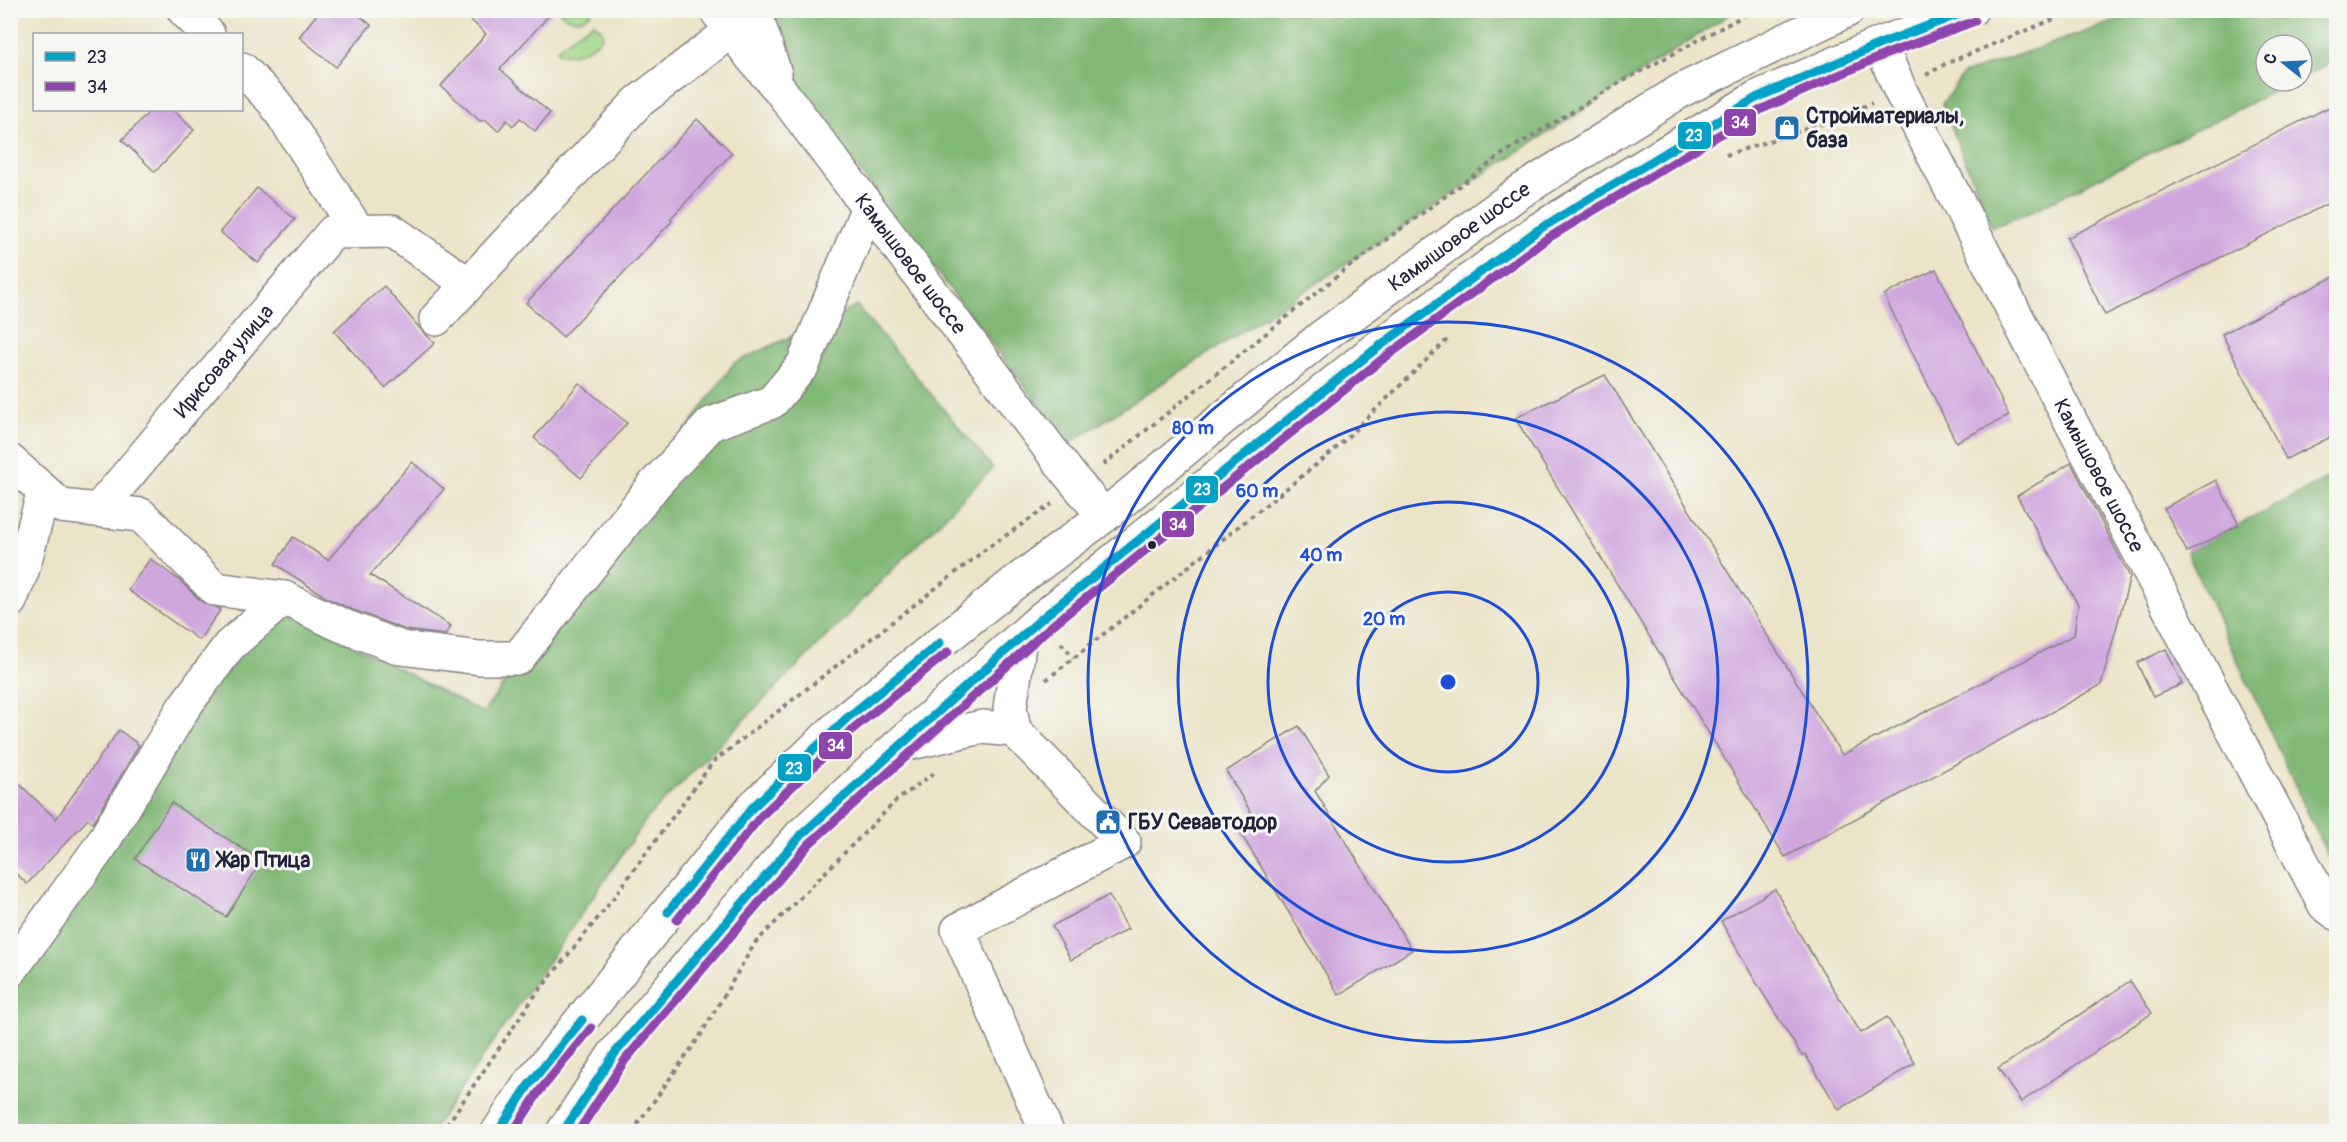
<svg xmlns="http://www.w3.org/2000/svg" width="2347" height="1142" font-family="Pangolin,sans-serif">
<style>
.green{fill:#a2d88a;stroke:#627d62;stroke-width:1.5}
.forest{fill:#81b876;stroke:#526d58;stroke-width:1.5}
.building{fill:#cfa7de}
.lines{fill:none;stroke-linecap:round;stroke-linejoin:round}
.minor-casing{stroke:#878382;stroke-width:36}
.major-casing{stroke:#878382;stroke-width:36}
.path{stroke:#878382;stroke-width:4;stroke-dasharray:4.5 4.5;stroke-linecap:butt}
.minor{stroke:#fff;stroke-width:33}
.major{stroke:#fff;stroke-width:33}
.bus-1-casing{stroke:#f6f6f2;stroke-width:14}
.bus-2-casing{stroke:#f6f6f2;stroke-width:14}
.bus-1{stroke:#02a2c7;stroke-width:9}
.bus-2{stroke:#8e44ad;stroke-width:9}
.ring{fill:none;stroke:#1d4ed8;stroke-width:3}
.bus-dot{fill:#22223b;stroke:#f6f6f2;stroke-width:2}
.labels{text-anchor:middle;stroke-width:6;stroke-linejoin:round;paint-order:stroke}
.poi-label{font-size:21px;font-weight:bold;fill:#22223b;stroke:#f6f6f2;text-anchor:start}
.street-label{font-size:21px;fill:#22223b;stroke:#f6f6f2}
.centre{fill:#1d4ed8;stroke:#f6f6f2;stroke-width:3}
.ring-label{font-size:18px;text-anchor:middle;font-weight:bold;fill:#1d4ed8;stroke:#f6f6f2;stroke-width:6;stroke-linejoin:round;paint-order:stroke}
.line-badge{stroke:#f6f6f2;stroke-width:2}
.badge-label{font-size:16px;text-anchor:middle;font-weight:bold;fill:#fff}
</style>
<rect width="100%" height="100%" fill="#f6f6f2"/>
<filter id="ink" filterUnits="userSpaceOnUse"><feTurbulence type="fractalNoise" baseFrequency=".0167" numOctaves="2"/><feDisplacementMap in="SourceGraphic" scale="12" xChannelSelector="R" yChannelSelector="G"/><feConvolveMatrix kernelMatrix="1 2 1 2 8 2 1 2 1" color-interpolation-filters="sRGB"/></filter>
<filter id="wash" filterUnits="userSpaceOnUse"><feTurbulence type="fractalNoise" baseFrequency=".008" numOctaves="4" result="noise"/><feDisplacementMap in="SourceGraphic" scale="24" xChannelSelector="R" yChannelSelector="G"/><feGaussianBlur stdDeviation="1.35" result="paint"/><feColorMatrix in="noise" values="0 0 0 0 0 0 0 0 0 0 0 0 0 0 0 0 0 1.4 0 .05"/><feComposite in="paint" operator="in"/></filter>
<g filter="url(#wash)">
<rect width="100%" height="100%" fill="#ece4c8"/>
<!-- green -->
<g class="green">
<path d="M 563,10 L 593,10 L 593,11 C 582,22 573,22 560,13 Z"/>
<path d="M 594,23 L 601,29 L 603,36 C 594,48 574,57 559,54 L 557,49 L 577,33 Z"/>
</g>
<!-- forest -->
<g class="forest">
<polygon points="766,11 1735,11 1069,444 787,77"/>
<polygon points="2145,11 2336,11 2336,60 2302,77 2302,45 2266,45 2266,81 2295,81 2022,216 1992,227 1942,104 1963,74"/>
<polygon points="857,306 993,468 648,817 432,1131 11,1132 11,971 275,604 483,713 734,363"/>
<polygon points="2336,474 2336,874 2187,552"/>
</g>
<g id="blocks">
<!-- building -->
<g class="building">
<polygon points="320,10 353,10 371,25 336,67 299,37"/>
<polygon points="460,10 554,10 500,69 550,113 535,131 520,118 513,126 507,120 498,131 486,120 480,121 441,86 486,34"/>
<polygon points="2337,103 2337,199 2105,315 2067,238"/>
<polygon points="151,110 173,110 194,130 155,172 122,140"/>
<polygon points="697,119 732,153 670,219 672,221 563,337 526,303"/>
<polygon points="257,188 295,219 258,263 220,232"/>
<polygon points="1936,269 2009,416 1956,442 1884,295"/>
<polygon points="2337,275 2337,434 2286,459 2222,334"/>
<polygon points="384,286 423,332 435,343 385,388 334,331"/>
<polygon points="1605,375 1842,755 2074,635 2078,605 2017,496 2071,463 2130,577 2101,685 1785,857 1515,418"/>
<polygon points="579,383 627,423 581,478 534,438"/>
<polygon points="412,462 444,489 370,575 451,626 445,635 406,630 348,608 327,598 275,564 293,537 328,560"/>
<polygon points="2216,480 2239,525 2187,552 2164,508"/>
<polygon points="150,559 179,580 202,602 221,609 199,640 128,590"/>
<polygon points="2166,649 2182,684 2153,697 2137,663"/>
<polygon points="1299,726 1329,775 1315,791 1412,950 1339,995 1235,824 1252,814 1226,771"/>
<polygon points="119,730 139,745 93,823 88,819 27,884 10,868 10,775 56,819"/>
<polygon points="171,803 262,861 226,917 135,859"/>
<polygon points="1775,889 1800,935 1861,1033 1887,1017 1915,1063 1839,1110 1805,1054 1802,1056 1756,982 1721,921"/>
<polygon points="1109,895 1128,929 1071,960 1052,926"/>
<polygon points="2130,981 2152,1013 2021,1102 1998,1069"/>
</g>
</g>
</g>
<g filter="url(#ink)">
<use href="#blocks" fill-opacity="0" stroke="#878382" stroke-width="1.5"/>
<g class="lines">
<!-- minor casing -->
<g class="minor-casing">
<g id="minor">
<polyline points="184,10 208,34"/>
<path id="s1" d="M 716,10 L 753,59 L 780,90 L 1068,473 L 1104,516"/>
<polyline points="754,10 775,74"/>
<path id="s2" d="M 1880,44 L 1900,90 L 2062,405 L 2325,905 L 2336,913"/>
<polyline points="242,69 274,102 358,231"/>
<polyline points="436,319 638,102 731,31"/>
<polyline points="10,461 61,506 141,515 215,589 284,598 341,625 401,648 480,658 518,658 655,484 711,424 772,402 803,365 868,207"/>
<path id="s3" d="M 98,510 L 333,232 L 392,231 L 468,284"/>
<polyline points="10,601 22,571 44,491"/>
<polyline points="1020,639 1010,708 1014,730 1124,842 958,930 1047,1132"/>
<polyline points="898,746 982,727 1014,730"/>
<polyline points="10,971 100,847 184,707 229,646 284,598"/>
</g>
</g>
<!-- major casing -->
<g class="major-casing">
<g id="major">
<path id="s4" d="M 498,1132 L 528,1086 L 752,808 L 847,718 L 1013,584 L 1104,516 L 1323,336 L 1518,193 L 1682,90 L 1848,10"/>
<polyline points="563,1132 615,1053 694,958 800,836 898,746 1041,619 1373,351 1538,230 1756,98 1880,44 1971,10"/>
</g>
</g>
<!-- path -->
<g class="path">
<polyline points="1926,75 1945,64 2076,10"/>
<polyline points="1726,155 1824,123 1872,103"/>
<polyline points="1103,465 1346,269 1504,153 1621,82 1754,10"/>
<polyline points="1061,643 1074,658"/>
<polyline points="1046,680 1331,453 1449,338"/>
<polyline points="442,1132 534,997 606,908 713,762 986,549 1052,504"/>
<polyline points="632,1132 700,1036 755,943 897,800 937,771"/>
</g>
<!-- minor -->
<use href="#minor" class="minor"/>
<!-- major -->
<use href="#major" class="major"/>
<!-- bus-1 casing -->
<g class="bus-1-casing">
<g id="bus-1">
<polyline points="668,912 752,808 847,718 940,643"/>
<polyline points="498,1132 528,1086 582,1020"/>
<polyline points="563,1132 615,1053 800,836 1041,619 1373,351 1538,230 1756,98 1880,44 1970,10"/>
</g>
</g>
<!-- bus-2 casing -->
<g class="bus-2-casing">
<g id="bus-2">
<polyline points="677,920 761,816 855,727 948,652"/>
<polyline points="513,1132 538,1093 591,1028"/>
<polyline points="578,1132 625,1060 809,844 1049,628 1380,361 1545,240 1762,109 1884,55 1975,21"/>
</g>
</g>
<!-- bus-1 -->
<use href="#bus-1" class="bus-1"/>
<!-- bus-2 -->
<use href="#bus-2" class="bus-2"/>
</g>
</g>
<!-- distance rings -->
<g class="ring">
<circle cx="1448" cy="682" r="90"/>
<circle cx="1448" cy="682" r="180"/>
<circle cx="1448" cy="682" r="270"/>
<circle cx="1448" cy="682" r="360"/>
</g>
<!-- icons -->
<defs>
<g id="shop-square" transform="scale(1.35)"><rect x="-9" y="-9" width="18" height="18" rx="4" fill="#1f6fb2" stroke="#f6f6f2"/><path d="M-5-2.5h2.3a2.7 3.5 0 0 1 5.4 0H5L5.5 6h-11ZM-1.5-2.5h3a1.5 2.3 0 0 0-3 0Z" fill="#fff"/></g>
<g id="civic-square" transform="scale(1.35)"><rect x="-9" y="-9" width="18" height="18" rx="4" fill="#1f6fb2" stroke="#f6f6f2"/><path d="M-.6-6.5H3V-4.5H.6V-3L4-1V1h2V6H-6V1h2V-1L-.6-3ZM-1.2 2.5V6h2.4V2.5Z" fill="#fff"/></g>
<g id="restaurant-square" transform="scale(1.35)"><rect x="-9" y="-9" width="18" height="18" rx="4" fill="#1f6fb2" stroke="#f6f6f2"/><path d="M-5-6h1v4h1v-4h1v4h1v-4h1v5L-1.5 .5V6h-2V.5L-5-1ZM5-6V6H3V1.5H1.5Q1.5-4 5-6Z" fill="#fff"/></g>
</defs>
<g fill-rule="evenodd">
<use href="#shop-square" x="1787" y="128"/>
<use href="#civic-square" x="1108" y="822"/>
<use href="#restaurant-square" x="198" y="860"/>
</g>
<!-- markers -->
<circle class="bus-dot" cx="1152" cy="545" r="5"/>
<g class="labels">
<!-- poi labels -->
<g class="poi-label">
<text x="1806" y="123">Стройматериалы,<tspan x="1806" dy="24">база</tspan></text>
<text x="1128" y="829">ГБУ Севавтодор</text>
<text x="218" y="867">Жар Птица</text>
</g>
<!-- street labels -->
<g class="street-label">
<text dy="7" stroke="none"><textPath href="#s4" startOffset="1322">Камышовое шоссе</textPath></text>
<text dy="7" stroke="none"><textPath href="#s1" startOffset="320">Камышовое шоссе</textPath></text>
<text dy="7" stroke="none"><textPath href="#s3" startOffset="195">Ирисовая улица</textPath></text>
<text dy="7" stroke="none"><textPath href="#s2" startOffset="484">Камышовое шоссе</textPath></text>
</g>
</g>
<circle cx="1448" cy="682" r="9" class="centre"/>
<g class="ring-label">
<text x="1193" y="434">80 m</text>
<text x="1257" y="497">60 m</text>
<text x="1321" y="561">40 m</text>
<text x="1384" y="625">20 m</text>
</g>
<g class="line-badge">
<rect x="1723" y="108" width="34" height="29" rx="6" fill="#8e44ad"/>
<rect x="1677" y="121" width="35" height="29" rx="6" fill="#02a2c7"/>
<rect x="1185" y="475" width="34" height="29" rx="6" fill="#02a2c7"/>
<rect x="1161" y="510" width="34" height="28" rx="6" fill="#8e44ad"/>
<rect x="818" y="731" width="35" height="29" rx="6" fill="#8e44ad"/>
<rect x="777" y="753" width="35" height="29" rx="6" fill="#02a2c7"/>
</g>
<g class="badge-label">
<text x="1740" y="128">34</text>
<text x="1694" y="141">23</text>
<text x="1202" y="495">23</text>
<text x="1178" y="530">34</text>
<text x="836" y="751">34</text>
<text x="794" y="774">23</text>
</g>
<!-- margin -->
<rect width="2347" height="1142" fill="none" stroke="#f6f6f2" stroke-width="36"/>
<!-- legend -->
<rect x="33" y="33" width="210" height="78" fill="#f6f6f2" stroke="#a1a1a9" stroke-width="1.5"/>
<rect x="45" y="52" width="30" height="9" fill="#02a2c7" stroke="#a1a1a9" stroke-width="1.5"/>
<text x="87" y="63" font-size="18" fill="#22223b">23</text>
<rect x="45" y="82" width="30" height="9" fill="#8e44ad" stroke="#a1a1a9" stroke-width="1.5"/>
<text x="87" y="93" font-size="18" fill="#22223b">34</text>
<!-- north arrow -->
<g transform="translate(2284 63) rotate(288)"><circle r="28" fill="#f6f6f2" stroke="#a1a1a9" stroke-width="1.5"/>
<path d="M0-4.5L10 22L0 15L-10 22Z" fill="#1f6fb2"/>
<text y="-9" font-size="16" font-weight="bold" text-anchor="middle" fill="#22223b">С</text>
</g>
</svg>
